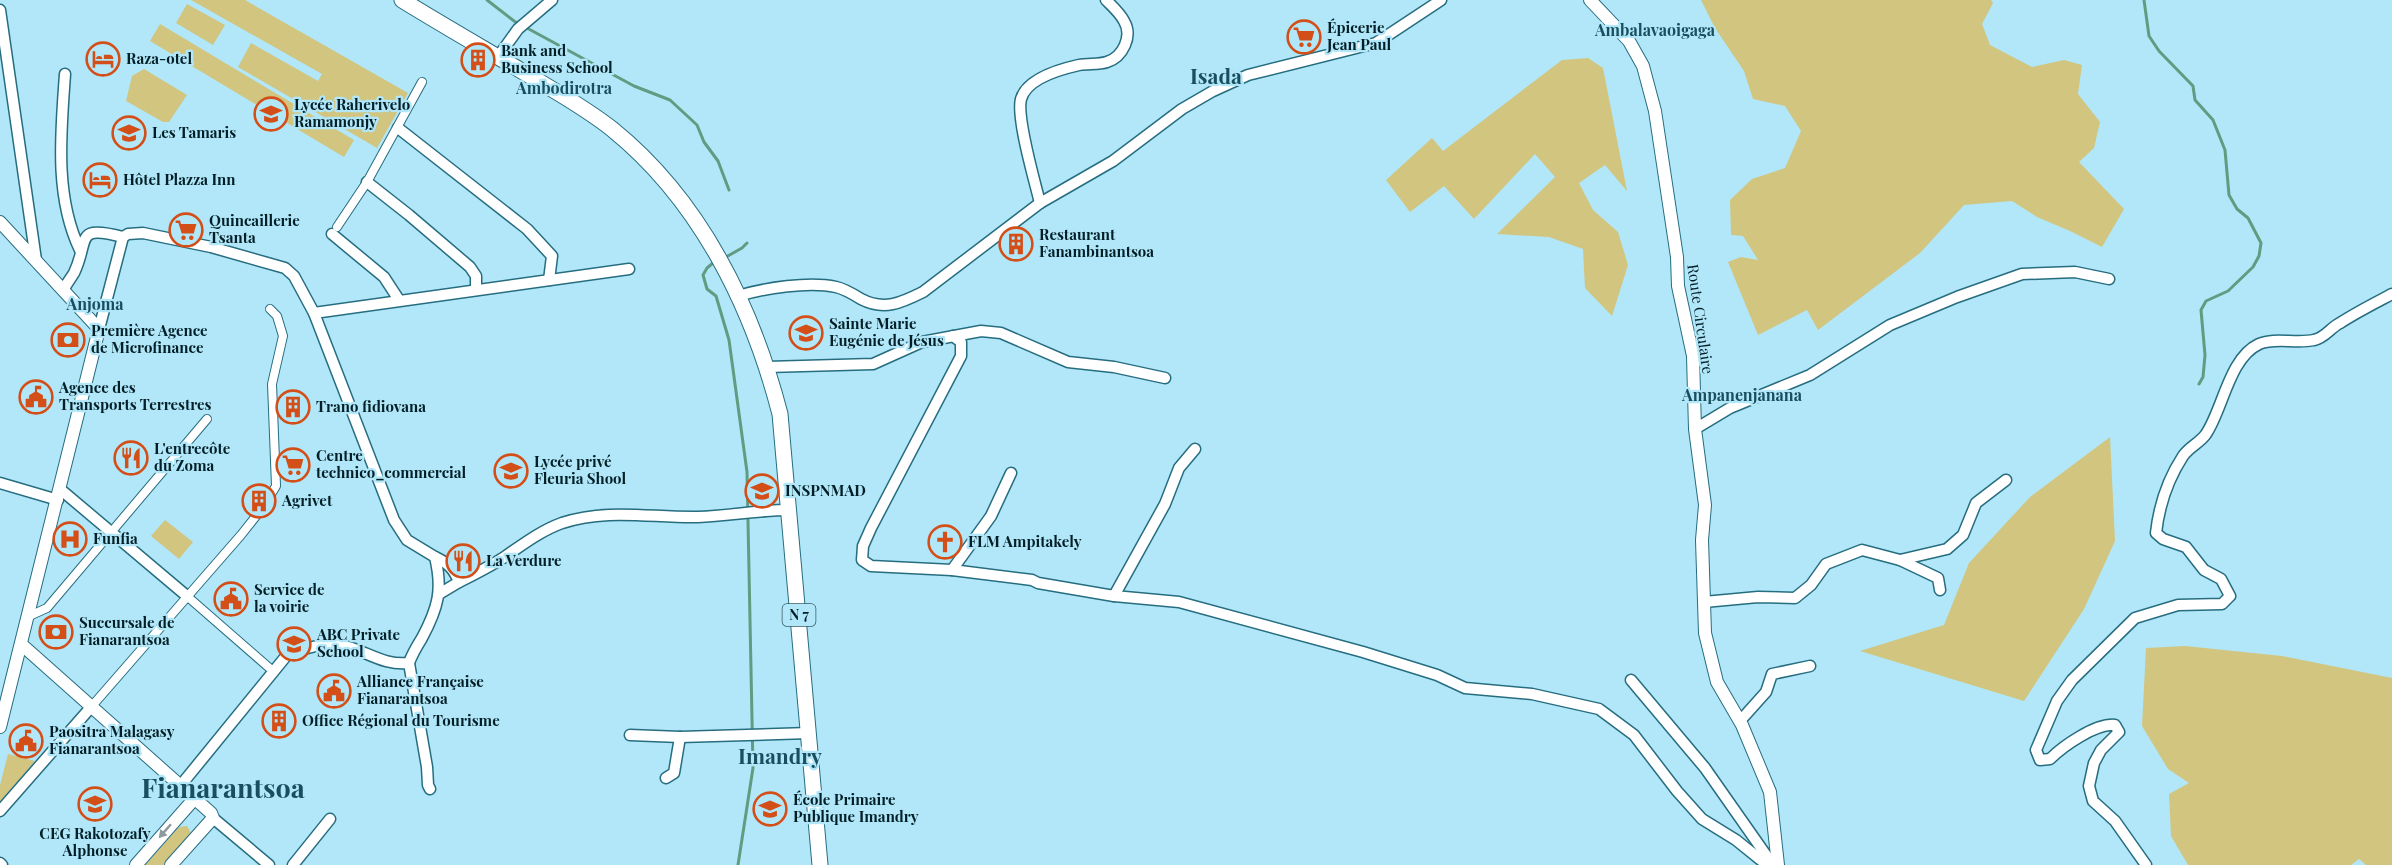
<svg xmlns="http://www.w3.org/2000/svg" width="2392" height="865" font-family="'Playfair Display',serif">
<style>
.green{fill:#d1c57f}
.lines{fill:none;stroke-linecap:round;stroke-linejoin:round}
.stream{stroke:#609c82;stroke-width:3}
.pedestrian-casing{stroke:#266d80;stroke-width:10}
.minor-casing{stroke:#266d80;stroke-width:13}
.tertiary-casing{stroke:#266d80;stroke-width:14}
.primary-casing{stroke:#266d80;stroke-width:17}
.pedestrian{stroke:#fff;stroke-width:8}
.minor{stroke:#fff;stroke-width:10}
.tertiary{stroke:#fff;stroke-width:12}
.primary{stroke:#fff;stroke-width:15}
.oneway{fill:#8d9a9e}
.labels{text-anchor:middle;stroke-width:4.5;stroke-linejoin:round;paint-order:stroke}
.shield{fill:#b1e7f8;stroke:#365b66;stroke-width:1.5}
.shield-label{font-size:14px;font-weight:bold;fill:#021f27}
.poi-label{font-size:15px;font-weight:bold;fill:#021f27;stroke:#b1e7f8;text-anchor:start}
.street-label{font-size:15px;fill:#021f27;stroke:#b1e7f8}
.neighbourhood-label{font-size:16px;font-weight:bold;fill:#184e5d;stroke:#b1e7f8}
.district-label{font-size:21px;font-weight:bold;fill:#184e5d;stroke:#b1e7f8}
.town-label{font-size:27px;font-weight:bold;fill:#184e5d;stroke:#b1e7f8}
</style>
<rect width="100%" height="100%" fill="#b1e7f8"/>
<!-- green -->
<g class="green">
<polygon points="191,0 245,0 408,93 377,148 238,67 251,43 318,81 322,74"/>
<polygon points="1701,0 1991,0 1993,3 1982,24 1990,45 2032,67 2064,60 2082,65 2078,94 2100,122 2094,148 2079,162 2124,209 2102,247 2070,231 2037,217 2012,201 1964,205 1920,253 1818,330 1807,310 1758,335 1728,262 1741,257 1758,260 1743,236 1731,235 1730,200 1752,179 1785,168 1801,131 1785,106 1753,99 1744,71 1715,28"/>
<polygon points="187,4 225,25 213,45 176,23"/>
<polygon points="160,24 354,140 344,157 150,41"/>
<polygon points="1588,58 1603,68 1627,191 1605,165 1579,183 1593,210 1618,232 1628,265 1612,316 1585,288 1583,249 1549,237 1497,234 1555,177 1535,154 1474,219 1444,186 1410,212 1386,180 1432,138 1443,151 1562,60"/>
<polygon points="144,69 187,95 169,122 163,122 126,101 132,76"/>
<polygon points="2110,437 2115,541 2084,609 2024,701 1860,651 1944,625 1969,563 2030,497"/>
<polygon points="165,520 193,542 179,559 151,536"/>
<polygon points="2185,646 2282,656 2392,678 2392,865 2366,865 2359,859 2351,865 2188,865 2171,836 2169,794 2189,783 2168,769 2142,726 2146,648"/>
<polygon points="8,754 35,761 0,802 0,785"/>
<polygon points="187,826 191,833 189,837 163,865 145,865 179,827"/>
</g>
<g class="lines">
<!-- stream -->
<g class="stream">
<polyline points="487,0 514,21 634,86 670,100 697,125 704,142 718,161 729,190"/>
<polyline points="2144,0 2149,36 2159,51 2193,86 2195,100 2213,120 2225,150 2229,195 2237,209 2248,218 2261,243 2259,256 2253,267 2228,291 2206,301 2201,310 2205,355 2203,377 2199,384"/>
<polyline points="726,257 742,248 747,243"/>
<polyline points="713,263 707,268 703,275 707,289 716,296 729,340 747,472 753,768 738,865"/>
</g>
<!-- pedestrian casing -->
<g class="pedestrian-casing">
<g id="pedestrian">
<polyline points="337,227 367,182 422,82"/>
<polyline points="188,597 274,672"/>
<polyline points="27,617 47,608 207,419"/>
<polyline points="92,706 241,535 264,506 276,486 272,384 283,336 277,316 270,309"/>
</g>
</g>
<!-- minor casing -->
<g class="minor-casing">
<g id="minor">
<polyline points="0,10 36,260"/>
<polyline points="498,57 518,29 552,0"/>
<path d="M 65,74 C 61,132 54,196 80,250"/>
<polyline points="398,128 527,229 552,256 549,280"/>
<polyline points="367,182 409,215 470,267 476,276 476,290"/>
<path d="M 1040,203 C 1035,182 1016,118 1021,99 C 1027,78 1061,69 1079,65 C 1088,63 1098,65 1107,62 C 1123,57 1133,36 1124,21 C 1120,13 1112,6 1106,0"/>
<polyline points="332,234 384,277 399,300"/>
<path d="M 123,237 L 128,234 L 143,233 L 211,247 L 285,268 L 294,276 L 314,313 L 394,520 L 407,540 L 435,557 C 443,590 438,608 422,638 C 417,646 412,654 409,663 L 427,767 L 428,785 L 430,789"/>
<path d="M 64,289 C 67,283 71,278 74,273 C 90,240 73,224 123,237 L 99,329"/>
<path d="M 738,296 C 765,288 809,281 836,287 C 845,289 853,294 861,299 C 884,311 901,303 923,292 L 1040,203 L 1113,161 L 1182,109 L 1213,91 L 1248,75 L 1376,43 L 1441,0"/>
<polyline points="314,313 629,269"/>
<polyline points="953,336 961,342 961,356 871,528 863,546 862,560 871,566 952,570 1032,580 1038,583 1114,596 1179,602 1363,652 1437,675 1465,688 1532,694 1599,709 1634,735 1677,791 1702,819 1736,840 1767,865"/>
<polyline points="767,367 873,364 922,342 981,331 1001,333 1068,362 1114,367 1165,378"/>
<polyline points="1695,429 1730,408 1810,375 1890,325 1957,297 2022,274 2075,272 2109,279"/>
<polyline points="0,483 58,500"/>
<polyline points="60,489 188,597"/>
<path d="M 435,557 C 448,563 454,569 459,582 C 475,574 489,567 503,558 C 522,545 540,531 562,523 C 607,508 652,518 698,517 C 728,516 758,510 789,510"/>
<polyline points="1900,560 1947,549 1963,535 1976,503 2006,480"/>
<polyline points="952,570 991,516 1011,473"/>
<polyline points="439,594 459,582"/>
<polyline points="1114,596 1165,504 1179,468 1195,449"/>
<polyline points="1704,602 1758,597 1795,598 1811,585 1826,564 1862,550 1900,560 1938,578 1940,590"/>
<polyline points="1631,680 1705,768 1773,865"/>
<polyline points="1740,721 1766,692 1772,674 1810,666"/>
<polyline points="630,735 680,737 809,733"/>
<polyline points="666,778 674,773 680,737"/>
<path d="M 181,785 L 287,655 C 312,645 335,640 360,651 C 377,658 390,665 409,663"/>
<polyline points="0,811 92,706"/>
<polyline points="213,818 269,865"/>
<polyline points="0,863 2,865"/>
<polyline points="293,865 330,819"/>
<path d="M 2146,865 L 2115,821 L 2093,801 L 2089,786 L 2094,763 L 2101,750 L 2119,732 L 2115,725 C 2096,723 2063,746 2050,759 L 2040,760 L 2036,750 L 2057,701 L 2072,680 L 2135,618 L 2178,605 L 2222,604 L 2230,596 L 2221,579 L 2204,570 L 2186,547 L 2163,539 L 2156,533 C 2159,506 2168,479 2183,456 C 2189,447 2201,442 2206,434 C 2223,409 2229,358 2259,344 C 2275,337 2296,344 2314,340 C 2325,338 2330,328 2340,323 C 2357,312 2375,303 2392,294"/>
</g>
</g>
<!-- tertiary casing -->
<g class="tertiary-casing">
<g id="tertiary">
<polyline points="1590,0 1629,41 1643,66 1655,111 1677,257 1678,286 1693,356 1695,429 1705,505 1702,540 1705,633 1717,682 1742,725 1770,792 1778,865"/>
<polyline points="0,222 99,329 0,727"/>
<polyline points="21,644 211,813 213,818 171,865"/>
<polyline points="136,865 195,798"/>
</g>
</g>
<!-- primary casing -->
<g class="primary-casing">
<path id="primary" d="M 402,0 C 441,24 481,47 520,70 C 551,89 583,106 612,129 C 700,200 752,306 780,414 L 820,865"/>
</g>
<!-- pedestrian -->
<use href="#pedestrian" class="pedestrian"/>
<!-- minor -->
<use href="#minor" class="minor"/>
<!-- tertiary -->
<use href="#tertiary" class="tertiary"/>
<!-- primary -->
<use href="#primary" class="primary"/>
</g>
<!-- one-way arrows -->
<defs><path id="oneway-solid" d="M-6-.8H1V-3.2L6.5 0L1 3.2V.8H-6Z" transform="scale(1.5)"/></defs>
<use class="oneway" href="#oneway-solid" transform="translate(165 831) rotate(131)"/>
<!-- icons -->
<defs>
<g id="supermarket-ring" transform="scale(1.725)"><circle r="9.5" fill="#b1e7f8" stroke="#d44e17" stroke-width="1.5"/><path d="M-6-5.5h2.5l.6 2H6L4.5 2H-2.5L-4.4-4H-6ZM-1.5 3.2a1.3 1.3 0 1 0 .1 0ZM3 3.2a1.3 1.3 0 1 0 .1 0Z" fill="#d44e17"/></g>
<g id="hotel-ring" transform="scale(1.725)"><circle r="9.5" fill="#b1e7f8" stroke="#d44e17" stroke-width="1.5"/><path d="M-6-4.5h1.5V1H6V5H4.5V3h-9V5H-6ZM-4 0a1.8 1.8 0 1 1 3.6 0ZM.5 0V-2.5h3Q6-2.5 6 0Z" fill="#d44e17"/></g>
<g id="building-ring" transform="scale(1.725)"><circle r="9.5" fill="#b1e7f8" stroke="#d44e17" stroke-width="1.5"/><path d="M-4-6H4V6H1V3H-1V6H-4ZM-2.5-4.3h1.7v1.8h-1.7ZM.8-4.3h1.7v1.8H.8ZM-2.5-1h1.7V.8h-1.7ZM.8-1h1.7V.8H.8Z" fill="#d44e17"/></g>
<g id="school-ring" transform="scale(1.725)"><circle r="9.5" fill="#b1e7f8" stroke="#d44e17" stroke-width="1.5"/><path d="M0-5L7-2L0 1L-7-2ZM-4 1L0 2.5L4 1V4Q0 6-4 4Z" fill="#d44e17"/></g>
<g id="bank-ring" transform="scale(1.725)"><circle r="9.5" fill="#b1e7f8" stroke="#d44e17" stroke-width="1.5"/><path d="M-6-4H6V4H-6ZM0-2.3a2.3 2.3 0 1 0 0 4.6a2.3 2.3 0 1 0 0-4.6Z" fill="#d44e17"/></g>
<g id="civic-ring" transform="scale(1.725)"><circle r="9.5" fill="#b1e7f8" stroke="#d44e17" stroke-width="1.5"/><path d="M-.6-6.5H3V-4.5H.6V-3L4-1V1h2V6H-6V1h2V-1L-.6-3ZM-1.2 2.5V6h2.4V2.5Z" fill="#d44e17"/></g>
<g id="restaurant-ring" transform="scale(1.725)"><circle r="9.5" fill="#b1e7f8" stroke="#d44e17" stroke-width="1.5"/><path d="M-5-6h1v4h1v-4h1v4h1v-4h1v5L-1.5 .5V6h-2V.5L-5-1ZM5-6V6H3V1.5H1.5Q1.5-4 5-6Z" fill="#d44e17"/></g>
<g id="university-ring" transform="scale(1.725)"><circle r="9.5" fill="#b1e7f8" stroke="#d44e17" stroke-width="1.5"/><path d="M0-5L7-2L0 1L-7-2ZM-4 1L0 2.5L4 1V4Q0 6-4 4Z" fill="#d44e17"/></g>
<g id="hospital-ring" transform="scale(1.725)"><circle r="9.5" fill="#b1e7f8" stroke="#d44e17" stroke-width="1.5"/><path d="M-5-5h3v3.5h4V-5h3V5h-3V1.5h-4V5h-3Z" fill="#d44e17"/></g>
<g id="church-ring" transform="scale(1.725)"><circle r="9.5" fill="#b1e7f8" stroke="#d44e17" stroke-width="1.5"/><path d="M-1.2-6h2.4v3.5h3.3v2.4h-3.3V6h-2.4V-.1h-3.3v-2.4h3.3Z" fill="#d44e17"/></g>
</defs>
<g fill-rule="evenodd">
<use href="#supermarket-ring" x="1304" y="37"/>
<use href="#hotel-ring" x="103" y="59"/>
<use href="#building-ring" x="478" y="60"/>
<use href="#school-ring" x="271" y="114"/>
<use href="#school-ring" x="129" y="133"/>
<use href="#hotel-ring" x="100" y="180"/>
<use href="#supermarket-ring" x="186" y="230"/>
<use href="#building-ring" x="1016" y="244"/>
<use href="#school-ring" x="806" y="333"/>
<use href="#bank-ring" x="68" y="340"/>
<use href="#civic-ring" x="36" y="397"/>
<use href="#building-ring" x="293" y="407"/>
<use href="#restaurant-ring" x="131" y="458"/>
<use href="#supermarket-ring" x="293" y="465"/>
<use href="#school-ring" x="511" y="471"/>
<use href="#university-ring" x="762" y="491"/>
<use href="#building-ring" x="259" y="501"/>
<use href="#hospital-ring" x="70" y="539"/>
<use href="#church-ring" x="945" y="542"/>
<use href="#restaurant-ring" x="463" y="561"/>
<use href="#civic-ring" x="231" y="599"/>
<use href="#bank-ring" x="56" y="632"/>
<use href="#school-ring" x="294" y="644"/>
<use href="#civic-ring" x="334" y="691"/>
<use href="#building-ring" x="279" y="721"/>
<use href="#civic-ring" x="26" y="741"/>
<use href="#school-ring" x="95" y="804"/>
<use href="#school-ring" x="770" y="809"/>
</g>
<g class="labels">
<!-- shield labels -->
<rect class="shield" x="782.5" y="604" width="33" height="22" rx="4.5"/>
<g class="shield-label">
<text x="799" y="620">N 7</text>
</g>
<!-- poi labels -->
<g class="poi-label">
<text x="1327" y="33">Épicerie<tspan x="1327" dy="17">Jean Paul</tspan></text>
<text x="501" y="56">Bank and<tspan x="501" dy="17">Business School</tspan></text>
<text x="126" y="64">Raza-otel</text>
<text x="294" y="110">Lycée Raherivelo<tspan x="294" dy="17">Ramamonjy</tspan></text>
<text x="152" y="138">Les Tamaris</text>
<text x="123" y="185">Hôtel Plazza Inn</text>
<text x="209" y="226">Quincaillerie<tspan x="209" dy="17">Tsanta</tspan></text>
<text x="1039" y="240">Restaurant<tspan x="1039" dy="17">Fanambinantsoa</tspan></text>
<text x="829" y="329">Sainte Marie<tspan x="829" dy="17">Eugénie de Jésus</tspan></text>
<text x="91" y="336">Première Agence<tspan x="91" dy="17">de Microfinance</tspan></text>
<text x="59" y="393">Agence des<tspan x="59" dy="17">Transports Terrestres</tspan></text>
<text x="316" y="412">Trano fidiovana</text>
<text x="154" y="454">L'entrecôte<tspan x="154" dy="17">du Zoma</tspan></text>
<text x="316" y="461">Centre<tspan x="316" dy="17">technico_commercial</tspan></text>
<text x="534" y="467">Lycée privé<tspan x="534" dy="17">Fleuria Shool</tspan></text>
<text x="785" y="496">INSPNMAD</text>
<text x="282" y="506">Agrivet</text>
<text x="93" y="544">Funfia</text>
<text x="968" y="547">FLM Ampitakely</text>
<text x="486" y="566">La Verdure</text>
<text x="254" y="595">Service de<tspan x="254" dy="17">la voirie</tspan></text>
<text x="79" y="628">Succursale de<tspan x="79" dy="17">Fianarantsoa</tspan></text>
<text x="317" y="640">ABC Private<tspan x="317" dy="17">School</tspan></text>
<text x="357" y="687">Alliance Française<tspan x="357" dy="17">Fianarantsoa</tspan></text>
<text x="302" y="726">Office Régional du Tourisme</text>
<text x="49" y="737">Paositra Malagasy<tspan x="49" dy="17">Fianarantsoa</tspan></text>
<text x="793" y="805">École Primaire<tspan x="793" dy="17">Publique Imandry</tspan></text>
<text x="95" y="839" text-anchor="middle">CEG Rakotozafy<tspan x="95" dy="17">Alphonse</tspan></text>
</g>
<!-- street labels -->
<g class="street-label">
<text transform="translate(1700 319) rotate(82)" y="5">Route Circulaire</text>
</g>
<!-- neighbourhood labels -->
<g class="neighbourhood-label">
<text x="1655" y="36">Ambalavaoigaga</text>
<text x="564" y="94">Ambodirotra</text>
<text x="95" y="310">Anjoma</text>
<text x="1742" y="401">Ampanenjanana</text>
</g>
<!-- district labels -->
<g class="district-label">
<text x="1216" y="84">Isada</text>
<text x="780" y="764">Imandry</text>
</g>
<!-- town labels -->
<g class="town-label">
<text x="223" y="798">Fianarantsoa</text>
</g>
</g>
</svg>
